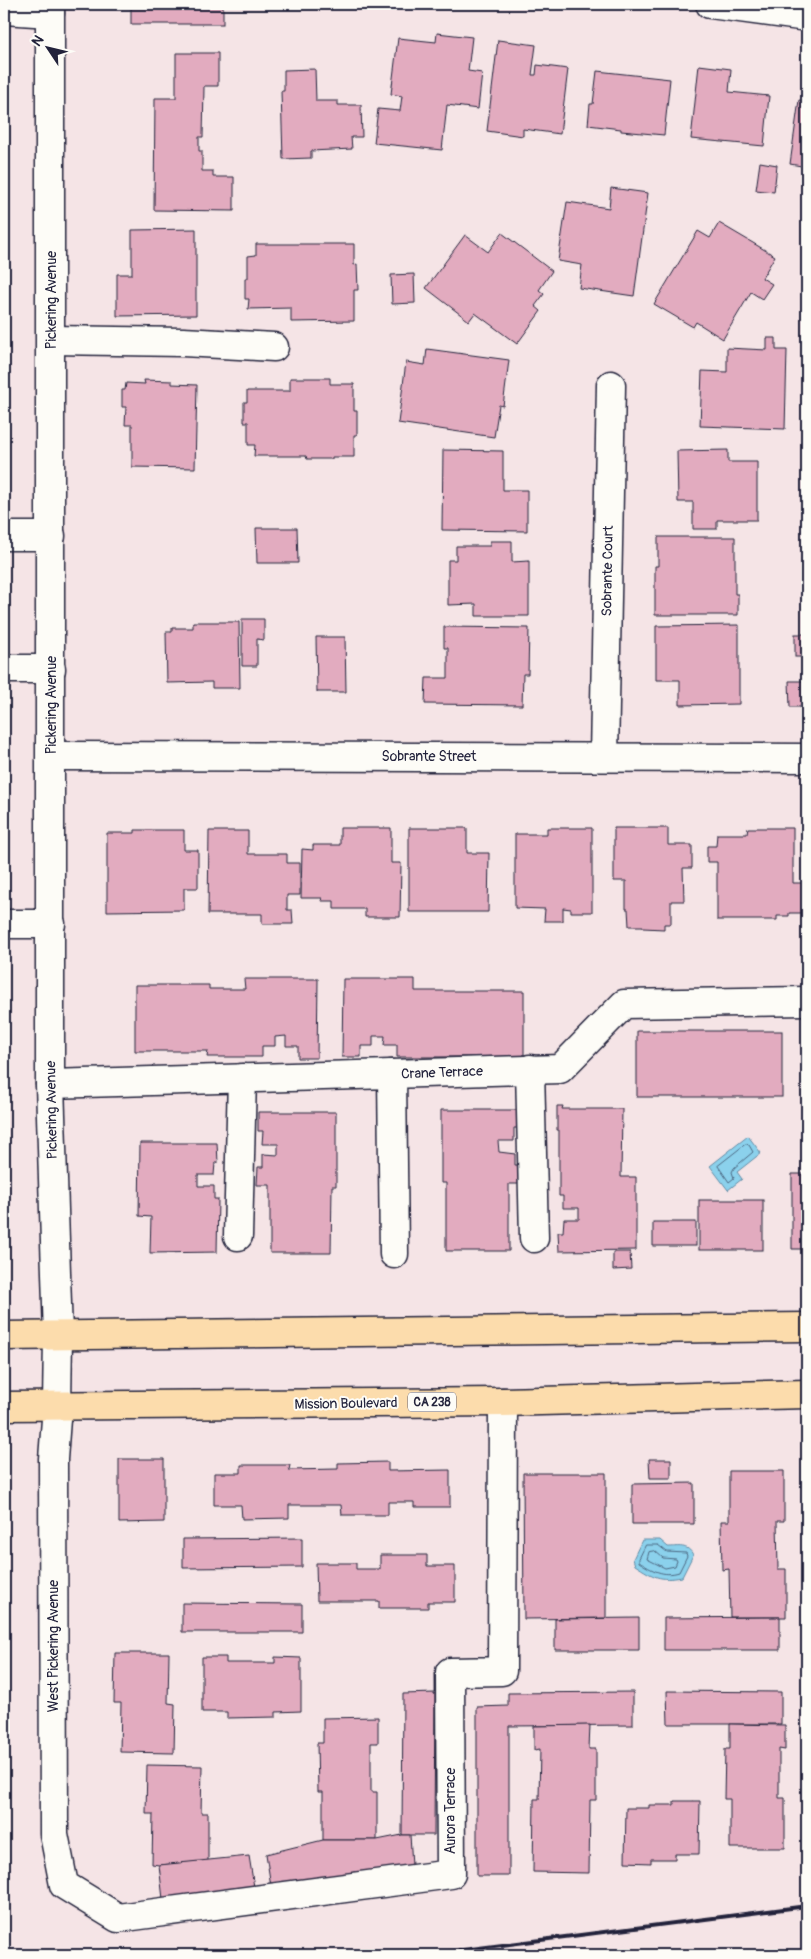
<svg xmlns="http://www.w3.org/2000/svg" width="811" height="1959" font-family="Pangolin,sans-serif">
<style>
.water{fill:#8bd1ec;stroke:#618ba5}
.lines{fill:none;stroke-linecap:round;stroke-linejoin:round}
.shore{stroke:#4c6882;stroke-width:1}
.building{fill:#e2abbf;stroke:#22223b}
.minor-casing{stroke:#22223b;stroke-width:31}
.major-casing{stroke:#22223b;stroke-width:31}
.minor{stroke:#fdfcf7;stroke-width:28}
.major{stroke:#fcdcac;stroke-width:28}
.rail{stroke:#22223b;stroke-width:4}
.labels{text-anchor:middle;stroke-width:4;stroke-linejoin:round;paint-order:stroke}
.shield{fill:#fdfcf7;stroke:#646373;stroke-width:1}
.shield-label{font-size:12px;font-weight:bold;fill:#22223b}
.street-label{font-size:14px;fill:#22223b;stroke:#fdfcf7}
</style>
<rect width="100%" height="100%" fill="#f5e4e6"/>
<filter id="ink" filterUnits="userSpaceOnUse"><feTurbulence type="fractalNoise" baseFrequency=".02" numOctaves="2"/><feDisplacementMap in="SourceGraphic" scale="10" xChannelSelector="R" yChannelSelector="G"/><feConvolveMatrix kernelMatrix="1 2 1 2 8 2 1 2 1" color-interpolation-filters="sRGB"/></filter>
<g filter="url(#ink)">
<!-- water -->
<g class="water">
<polygon points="748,1136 761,1153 737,1172 742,1179 728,1190 710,1166"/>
<path d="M 642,1540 L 660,1540 L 668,1547 C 678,1547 688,1544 693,1555 L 682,1577 C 659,1581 654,1577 635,1565 L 633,1559 Z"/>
</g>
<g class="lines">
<!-- shore -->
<g class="shore">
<polygon points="746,1144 749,1145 753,1152 734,1168 732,1172 734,1178 729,1182 718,1166"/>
<path d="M 646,1545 L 658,1545 L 667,1552 L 686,1553 L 687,1556 L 679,1572 C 663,1577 652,1570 639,1562 L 639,1559 Z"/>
<polygon points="655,1551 663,1558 676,1559 677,1561 675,1566 665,1568 647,1559 649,1552"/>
</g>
</g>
<!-- building -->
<g class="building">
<rect x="131" y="4" width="92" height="20"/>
<polygon points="437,33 472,37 468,71 482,73 478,109 447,105 442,150 374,143 378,109 400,111 402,96 391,94 398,38 436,42"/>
<polygon points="498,40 536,45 532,75 536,75 537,65 568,69 560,134 523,129 523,136 487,131"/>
<polygon points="176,53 218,53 218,86 204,86 203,137 199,137 199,151 202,151 202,171 213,171 213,177 234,177 234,211 154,210 155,98 176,98"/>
<polygon points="699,65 731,69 729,92 769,96 764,146 691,139"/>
<polygon points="315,69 316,101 338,101 338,105 361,105 362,137 351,137 352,149 311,151 311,158 283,159 281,91 284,91 284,70"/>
<polygon points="597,71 670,79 664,135 621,131 621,129 588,125 590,104 593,104"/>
<polygon points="799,100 807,101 807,167 790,164"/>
<polygon points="760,162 777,165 774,192 756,190"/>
<polygon points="611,188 648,193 634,296 579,288 582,265 558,261 567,202 609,208"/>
<polygon points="719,223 775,256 762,278 772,284 762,299 751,292 723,339 696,322 693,327 654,304 698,231 710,238"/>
<polygon points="196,229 196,315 117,316 117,274 132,274 132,230"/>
<polygon points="502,233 552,271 539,290 544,294 535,306 541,311 517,344 475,313 469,321 426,288 465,235 488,252"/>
<polygon points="256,244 354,244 354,265 357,264 358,290 354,290 354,321 291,322 291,308 248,309 249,299 245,299 245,278 248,278 248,256 256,255"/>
<polygon points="414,274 415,303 392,304 391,275"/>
<polygon points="767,338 776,338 776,350 787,350 785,429 700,426 702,371 727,372 727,348 767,350"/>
<polygon points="427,349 509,360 503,406 499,405 494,437 398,423 406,362 425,365"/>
<polygon points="290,378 330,378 330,384 354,384 354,411 357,411 357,435 354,435 354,457 332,457 332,459 307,459 306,456 254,456 255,445 248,445 248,422 244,422 244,402 247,402 247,391 290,391"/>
<polygon points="144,380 172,381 172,384 197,385 195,468 132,467 132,425 125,425 126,407 122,407 122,390 125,390 126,383 145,384"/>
<polygon points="443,450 503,451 503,490 527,490 527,531 442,530"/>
<polygon points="728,450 728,462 757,462 757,520 717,520 717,529 693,529 693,502 678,502 677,451"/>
<polygon points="256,528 297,528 298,563 257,563"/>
<polygon points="658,537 735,537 735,594 738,594 738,615 655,615 655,566 658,566"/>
<polygon points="490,541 512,541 512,562 529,561 529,616 476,616 476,604 448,605 448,560 456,560 456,546 490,546"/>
<polygon points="242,619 264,619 264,640 257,639 257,666 242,666"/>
<polygon points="193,622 239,622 240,688 212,688 212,682 167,683 166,632 172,632 172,628 193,628"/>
<polygon points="739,625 739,704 680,705 680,680 656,680 656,626"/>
<polygon points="444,627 529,628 528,674 523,674 522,705 425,704 426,678 448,678 448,648 444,648"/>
<rect x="795" y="634" width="12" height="23"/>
<polygon points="316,637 345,637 346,692 317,692"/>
<polygon points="789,681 807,681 807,707 790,707"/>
<polygon points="340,828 391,828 391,863 401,863 400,917 365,917 365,909 334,909 334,901 321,901 322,898 301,898 302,849 313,850 313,845 340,845"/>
<polygon points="409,828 467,828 467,853 489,853 488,912 409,912"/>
<polygon points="547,828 592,828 592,912 571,912 571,909 563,908 563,921 544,921 545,909 515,908 515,834 547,834"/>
<polygon points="614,828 668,828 668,845 692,845 692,868 683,868 684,901 671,901 671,924 664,924 664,929 643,928 643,926 629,926 628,909 626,909 626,881 614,881"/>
<polygon points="748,828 793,828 793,883 803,883 803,913 789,913 789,916 777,916 777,920 717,920 717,862 707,862 707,846 716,846 717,834 747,834"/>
<polygon points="135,830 184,830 184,850 198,850 198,888 184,888 184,910 107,911 107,833 135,833"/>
<polygon points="209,831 248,831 248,854 287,854 287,863 300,863 300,895 287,895 287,910 292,910 293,924 262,924 262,914 208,914"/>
<polygon points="244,979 318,979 317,1058 298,1058 298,1046 286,1046 286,1036 275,1037 275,1046 262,1046 262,1057 207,1057 208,1051 135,1051 135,985 209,985 209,989 245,989"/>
<polygon points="343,979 415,979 415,991 524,991 524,1057 397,1057 397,1045 384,1045 385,1036 373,1036 373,1046 361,1046 361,1057 342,1057"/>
<rect x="637" y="1031" width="145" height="66"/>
<polygon points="807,1073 807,1249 792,1249 792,1174 807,1174"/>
<polygon points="557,1106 563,1106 562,1109 622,1109 621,1177 636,1177 636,1250 559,1251 558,1232 563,1232 564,1219 579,1219 579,1208 563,1208 563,1196 559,1196 559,1130 557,1130"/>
<polygon points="441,1110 518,1110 518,1128 514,1128 514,1141 498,1141 499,1152 515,1154 515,1165 519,1165 519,1184 509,1184 509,1251 446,1251 446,1183 441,1183"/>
<polygon points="258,1112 336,1112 336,1186 332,1186 331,1253 270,1253 270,1185 257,1185 258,1167 263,1167 263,1154 278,1155 278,1144 262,1144 263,1131 258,1131"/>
<polygon points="140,1143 217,1143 218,1163 215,1163 214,1175 198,1175 198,1186 214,1186 214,1199 218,1199 217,1252 150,1253 151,1217 139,1216"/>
<rect x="699" y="1200" width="64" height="50"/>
<rect x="653" y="1222" width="43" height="24"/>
<polygon points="613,1252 630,1252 631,1269 613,1270"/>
<polygon points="119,1459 164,1459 164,1522 119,1523"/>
<polygon points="649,1459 671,1459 671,1478 650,1478"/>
<polygon points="388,1462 388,1471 450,1470 450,1507 414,1507 414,1502 388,1502 388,1515 342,1515 341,1505 289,1505 289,1518 242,1519 241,1505 214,1505 214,1473 241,1473 241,1465 290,1465 289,1470 338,1469 338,1463"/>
<polygon points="729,1471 784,1471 784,1521 777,1521 778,1569 786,1569 786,1617 730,1617 729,1569 722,1570 721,1521 729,1521"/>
<polygon points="523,1473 606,1473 606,1618 524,1619"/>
<polygon points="694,1483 694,1524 632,1524 632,1484"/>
<polygon points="302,1538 302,1567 183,1568 183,1539"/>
<polygon points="380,1555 427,1555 427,1566 455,1566 455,1602 428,1602 428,1608 379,1608 379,1601 317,1601 316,1563 356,1563 356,1569 380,1569"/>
<polygon points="182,1603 302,1604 302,1632 182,1632"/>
<polygon points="780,1617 780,1650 664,1650 664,1618"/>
<polygon points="639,1618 639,1650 555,1650 555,1619"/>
<polygon points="115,1653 169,1653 168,1703 175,1704 174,1753 120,1752 121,1703 114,1703"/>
<polygon points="202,1657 226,1657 226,1663 275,1663 275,1657 301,1658 301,1711 276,1712 276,1717 227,1718 227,1712 202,1712"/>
<polygon points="667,1691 781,1692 781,1724 668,1724"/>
<polygon points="633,1692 633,1725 509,1726 509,1876 477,1876 477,1707 508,1706 508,1693"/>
<polygon points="435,1693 434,1835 402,1835 403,1694"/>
<polygon points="378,1717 378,1743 371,1743 371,1792 377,1792 377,1840 323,1840 323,1792 318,1792 317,1743 323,1743 323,1718"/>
<polygon points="730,1724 785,1725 785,1750 779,1749 779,1798 785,1798 785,1848 730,1848 730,1799 724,1799 725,1749 730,1749"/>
<polygon points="590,1725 589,1749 596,1749 596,1800 590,1800 589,1873 533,1872 534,1799 539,1799 540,1749 534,1750 534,1726"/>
<polygon points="147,1765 202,1766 201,1813 208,1813 208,1861 159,1865 152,1864 153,1814 146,1814"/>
<polygon points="674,1801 700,1801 699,1854 675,1854 675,1859 651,1859 651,1863 625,1862 626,1808 649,1808 649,1805 674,1805"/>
<polygon points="402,1835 410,1835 412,1865 271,1886 266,1854 323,1840 377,1840"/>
<polygon points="249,1856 254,1887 163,1899 159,1865"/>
</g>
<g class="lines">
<!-- minor casing -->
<g class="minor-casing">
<g id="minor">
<polyline points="50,4 50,1084 58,1336 57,1406 53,1459 54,1834 64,1885 118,1918 451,1874 450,1672 502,1671 503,1402"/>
<polyline points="710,4 807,17"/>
<polyline points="4,10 50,13"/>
<polyline points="51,340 183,342 274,347"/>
<polyline points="4,536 51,536"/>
<polyline points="4,669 51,669"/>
<polyline points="51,756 807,758"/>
<polyline points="604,757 611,385"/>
<polyline points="4,924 51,924"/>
<polyline points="530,1069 534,1238"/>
<polyline points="392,1074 394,1254"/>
<polyline points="50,1084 560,1069 624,1004 807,1001"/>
<polyline points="238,1236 242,1078"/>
</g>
</g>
<!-- major casing -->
<g class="major-casing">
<g id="major">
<polyline points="4,1336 807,1327"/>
<polyline points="4,1406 503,1402 807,1394"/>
</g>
</g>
<!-- minor -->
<use href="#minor" class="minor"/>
<!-- major -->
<use href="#major" class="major"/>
<!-- rail -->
<polyline class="rail" points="424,1955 807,1906"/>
</g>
</g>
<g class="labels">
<!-- shield labels -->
<rect class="shield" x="408" y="1392.5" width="48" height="19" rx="4"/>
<g class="shield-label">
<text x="432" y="1406">CA 238</text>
</g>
<!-- street labels -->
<g class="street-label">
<text transform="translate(51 300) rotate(-90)" y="5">Pickering Avenue</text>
<text transform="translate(607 571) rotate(-89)" y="5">Sobrante Court</text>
<text transform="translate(51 705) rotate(-90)" y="5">Pickering Avenue</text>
<text x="429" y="761">Sobrante Street</text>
<text transform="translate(442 1072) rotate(-2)" y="5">Crane Terrace</text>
<text transform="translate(51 1110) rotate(-91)" y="5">Pickering Avenue</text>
<text transform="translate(346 1403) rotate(-1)" y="5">Mission Boulevard</text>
<text transform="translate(53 1646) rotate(-90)" y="5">West Pickering Avenue</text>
<text transform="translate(450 1811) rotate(-90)" y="5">Aurora Terrace</text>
</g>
</g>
<!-- margin -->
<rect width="811" height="1959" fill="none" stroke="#fdfcf7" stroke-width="20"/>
<rect x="10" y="10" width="791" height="1939" fill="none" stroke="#22223b" stroke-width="2" filter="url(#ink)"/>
<!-- north arrow -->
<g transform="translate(48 48) rotate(305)" stroke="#fdfcf7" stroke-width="4" paint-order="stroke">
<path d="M0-4L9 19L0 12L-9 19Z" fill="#22223b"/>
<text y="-8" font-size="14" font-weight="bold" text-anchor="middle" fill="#22223b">N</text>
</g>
</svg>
